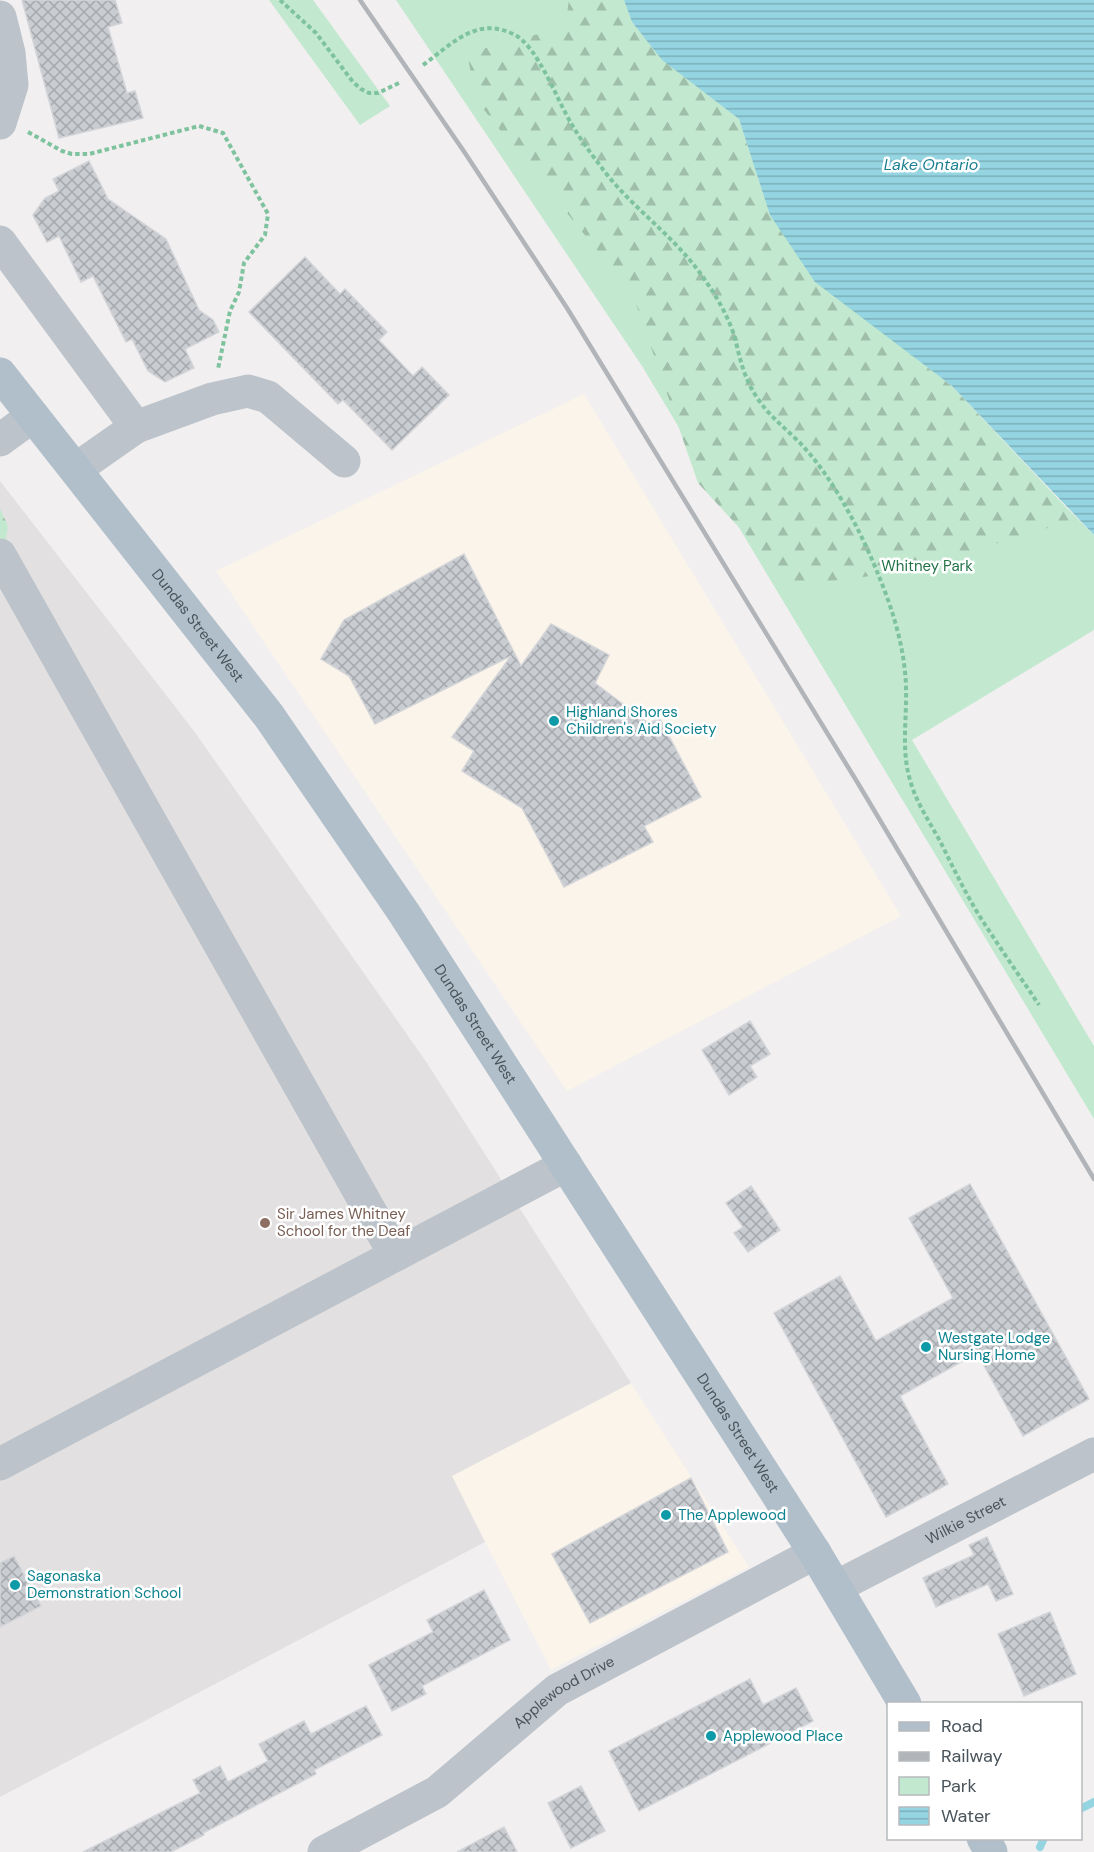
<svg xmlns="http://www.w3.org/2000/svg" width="1094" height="1852" font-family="'DM Sans',sans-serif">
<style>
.commercial{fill:#faf4ea}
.education{fill:#e2e0e0}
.green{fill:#c2e9cf}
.forest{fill:url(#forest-firs)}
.water{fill:url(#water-rules)}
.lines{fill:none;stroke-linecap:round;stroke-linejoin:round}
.stream{stroke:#94d5e1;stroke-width:8}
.building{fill:url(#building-cross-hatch);stroke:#d3d5d9;stroke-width:1.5}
.path{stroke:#7ec39e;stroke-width:4;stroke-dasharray:4.5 3;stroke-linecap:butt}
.minor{stroke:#bcc3ca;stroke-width:33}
.major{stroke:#b1bfca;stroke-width:33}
.rail{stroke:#b1b4b8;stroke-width:4.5}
.culture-dot{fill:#0f9aa8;stroke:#fff;stroke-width:2}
.education-dot{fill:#8d6e63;stroke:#fff;stroke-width:2}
.labels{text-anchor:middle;stroke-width:5;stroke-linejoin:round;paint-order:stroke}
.park-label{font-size:15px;fill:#227246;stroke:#fff}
.street-label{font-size:15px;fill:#49535a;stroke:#fff}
.culture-label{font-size:15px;fill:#0d838f;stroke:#fff;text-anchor:start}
.education-label{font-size:15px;fill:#785e54;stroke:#fff;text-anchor:start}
.water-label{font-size:16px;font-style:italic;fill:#1d7f91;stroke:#fff}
</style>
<defs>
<pattern id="forest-firs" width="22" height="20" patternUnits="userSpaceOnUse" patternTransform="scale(1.5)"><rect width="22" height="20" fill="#c2e9cf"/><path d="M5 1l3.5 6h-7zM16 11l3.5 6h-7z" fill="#a0bfab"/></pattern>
<pattern id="water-rules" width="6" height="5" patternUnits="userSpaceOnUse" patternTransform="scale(1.5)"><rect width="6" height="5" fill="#94d5e1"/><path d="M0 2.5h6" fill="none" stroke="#7bafb9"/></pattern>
<pattern id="building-cross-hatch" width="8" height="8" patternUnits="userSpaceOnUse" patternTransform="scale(1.5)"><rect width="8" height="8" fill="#c9ccd1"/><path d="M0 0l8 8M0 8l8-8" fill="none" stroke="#a5a8ad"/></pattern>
</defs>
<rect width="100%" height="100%" fill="#f1efef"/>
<!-- commercial -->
<g class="commercial">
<polygon points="584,394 901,916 567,1091 216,571"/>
<polygon points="631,1383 749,1567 551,1670 451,1476"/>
</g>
<!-- education -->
<polygon class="education" points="0,481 194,731 427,1063 631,1383 452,1476 485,1542 0,1797"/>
<!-- green -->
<g class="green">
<polygon points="269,0 313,0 390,106 360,125"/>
<polygon points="396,0 624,0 632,22 662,60 739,119 770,215 1094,535 1094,630 912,740 1094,1046 1094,1119 642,366"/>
</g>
<!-- forest -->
<g class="forest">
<polygon points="569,0 624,0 632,22 662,60 739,119 770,215 815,282 952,386 1078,520 1025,534 917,570 793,586 698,483 633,295 476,100 467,53 565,27"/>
<polygon points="0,509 8,526 0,575"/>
</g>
<!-- water -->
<polygon class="water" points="624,0 1094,0 1094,535 952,386 815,282 770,215 739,119 662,60 632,22"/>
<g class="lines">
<!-- stream -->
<g class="stream">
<polyline points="1080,1809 1094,1802"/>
<polyline points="1040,1847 1044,1838"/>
</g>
</g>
<!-- building -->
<g class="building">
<polygon points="22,0 115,0 122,23 108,27 127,93 135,91 143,118 59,138"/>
<polygon points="89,161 108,199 166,239 199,310 213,320 219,332 185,349 194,368 165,382 148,371 132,339 126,342 93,276 81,282 59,236 47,242 33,215 45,198 59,191 53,179"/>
<polygon points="305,257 340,294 345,289 387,332 379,340 413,376 422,367 449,395 392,450 343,400 338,404 249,312"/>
<polygon points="464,554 521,666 551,624 609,655 595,683 648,723 660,719 701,797 644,826 653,842 564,887 522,808 462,771 474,751 452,737 511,656 375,724 349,676 321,659 344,620"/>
<polygon points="750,1021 770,1054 750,1066 757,1077 729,1095 702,1050"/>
<polygon points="970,1184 1089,1399 1023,1436 977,1353 900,1396 948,1484 886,1517 774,1313 840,1276 876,1341 953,1298 909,1218"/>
<polygon points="751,1186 780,1230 748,1252 734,1233 743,1227 726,1203"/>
<polygon points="691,1478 728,1552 590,1623 552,1554"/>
<polygon points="987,1537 1013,1594 996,1601 988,1584 936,1607 923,1578 974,1555 969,1545"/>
<polygon points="14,1556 41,1606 0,1627 0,1563"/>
<polygon points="484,1590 510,1640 422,1686 426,1694 392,1711 369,1665 433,1632 427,1620"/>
<polygon points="1050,1612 1076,1674 1024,1696 998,1634"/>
<polygon points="750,1679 763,1705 796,1688 813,1721 639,1811 609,1751"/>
<polygon points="366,1706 382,1735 314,1770 316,1774 203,1833 204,1835 171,1852 83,1852 200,1793 193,1780 220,1766 228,1782 268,1761 259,1744 304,1721 311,1734"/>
<polygon points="581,1786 605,1831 571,1848 548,1803"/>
<polygon points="504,1827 517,1852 457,1852"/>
</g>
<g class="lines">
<!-- path -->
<g class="path">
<polyline points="280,0 316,33 353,82 361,89 369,93 378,93 401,82"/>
<path d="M 423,65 C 452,44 477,15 515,35 C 538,47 557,100 571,123 C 579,137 589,151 599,164 C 628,205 671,233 700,273 C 714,292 728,315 735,338 C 740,359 744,378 756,396 C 768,415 783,426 798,441 C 832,475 863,535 880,579 C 894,613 905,651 906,687 C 907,718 901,750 910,780 C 916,802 929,821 940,841 C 954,869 967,897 984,923 C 1002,951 1021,978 1039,1005"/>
<polyline points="28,132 62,151 72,154 89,154 199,126 223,133 268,214 265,235 244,263 239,292 230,311 218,369"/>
</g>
<!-- minor -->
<g class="minor">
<polyline points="0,17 9,53 12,85 0,123"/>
<polyline points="0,242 136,427 76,469"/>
<polyline points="136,427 212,399 248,391 268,397 344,461"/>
<polyline points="0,440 33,416"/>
<polyline points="0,555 395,1255"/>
<polyline points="0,1464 566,1165"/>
<path id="s1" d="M 836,1587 L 1094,1454"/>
<path id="s2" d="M 324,1852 L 437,1792 L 557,1690 L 815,1553"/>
</g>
<!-- major -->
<g class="major">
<path id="s3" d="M 0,374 L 269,716 L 404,913 L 815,1553 L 905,1704"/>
<polyline points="983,1838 991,1852"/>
</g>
<!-- rail -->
<polyline class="rail" points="360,0 465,153 567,308 859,785 1094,1179"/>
</g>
<!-- markers -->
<g class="culture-dot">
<circle cx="554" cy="721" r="6"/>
<circle cx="926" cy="1347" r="6"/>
<circle cx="666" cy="1515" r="6"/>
<circle cx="15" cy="1585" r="6"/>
<circle cx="711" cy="1736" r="6"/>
</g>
<circle class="education-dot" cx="265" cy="1223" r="6"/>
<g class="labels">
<!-- park labels -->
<g class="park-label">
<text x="927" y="571">Whitney Park</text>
</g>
<!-- street labels -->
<g class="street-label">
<text dy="5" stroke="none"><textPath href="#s3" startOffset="320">Dundas Street West</textPath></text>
<text dy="5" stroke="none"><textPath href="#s3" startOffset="806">Dundas Street West</textPath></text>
<text dy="5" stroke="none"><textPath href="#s3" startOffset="1292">Dundas Street West</textPath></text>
<text dy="5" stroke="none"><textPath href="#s1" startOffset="146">Wilkie Street</textPath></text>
<text dy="5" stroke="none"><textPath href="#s2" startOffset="290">Applewood Drive</textPath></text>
</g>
<!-- culture labels -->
<g class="culture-label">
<text x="566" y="717">Highland Shores<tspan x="566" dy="17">Children's Aid Society</tspan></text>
<text x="938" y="1343">Westgate Lodge<tspan x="938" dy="17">Nursing Home</tspan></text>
<text x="678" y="1520">The Applewood</text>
<text x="27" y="1581">Sagonaska<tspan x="27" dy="17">Demonstration School</tspan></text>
<text x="723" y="1741">Applewood Place</text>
</g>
<!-- education labels -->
<g class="education-label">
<text x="277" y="1219">Sir James Whitney<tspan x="277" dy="17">School for the Deaf</tspan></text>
</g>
<!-- water labels -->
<g class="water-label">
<text x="931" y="170">Lake Ontario</text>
</g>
</g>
<!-- legend -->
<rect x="887" y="1702" width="195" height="138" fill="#ffffff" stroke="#b6babd" stroke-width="1.5"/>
<rect x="899" y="1722" width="30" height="9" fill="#b1bfca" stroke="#b6babd" stroke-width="1.5"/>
<text x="941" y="1732" font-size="18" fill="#49535a">Road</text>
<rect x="899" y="1752" width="30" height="9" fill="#b1b4b8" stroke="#b6babd" stroke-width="1.5"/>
<text x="941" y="1762" font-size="18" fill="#49535a">Railway</text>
<rect x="899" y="1777" width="30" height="18" fill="#c2e9cf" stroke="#b6babd" stroke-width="1.5"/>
<text x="941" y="1792" font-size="18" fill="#49535a">Park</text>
<rect x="899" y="1807" width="30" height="18" fill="url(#water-rules)" stroke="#b6babd" stroke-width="1.5"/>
<text x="941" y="1822" font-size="18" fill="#49535a">Water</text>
</svg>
